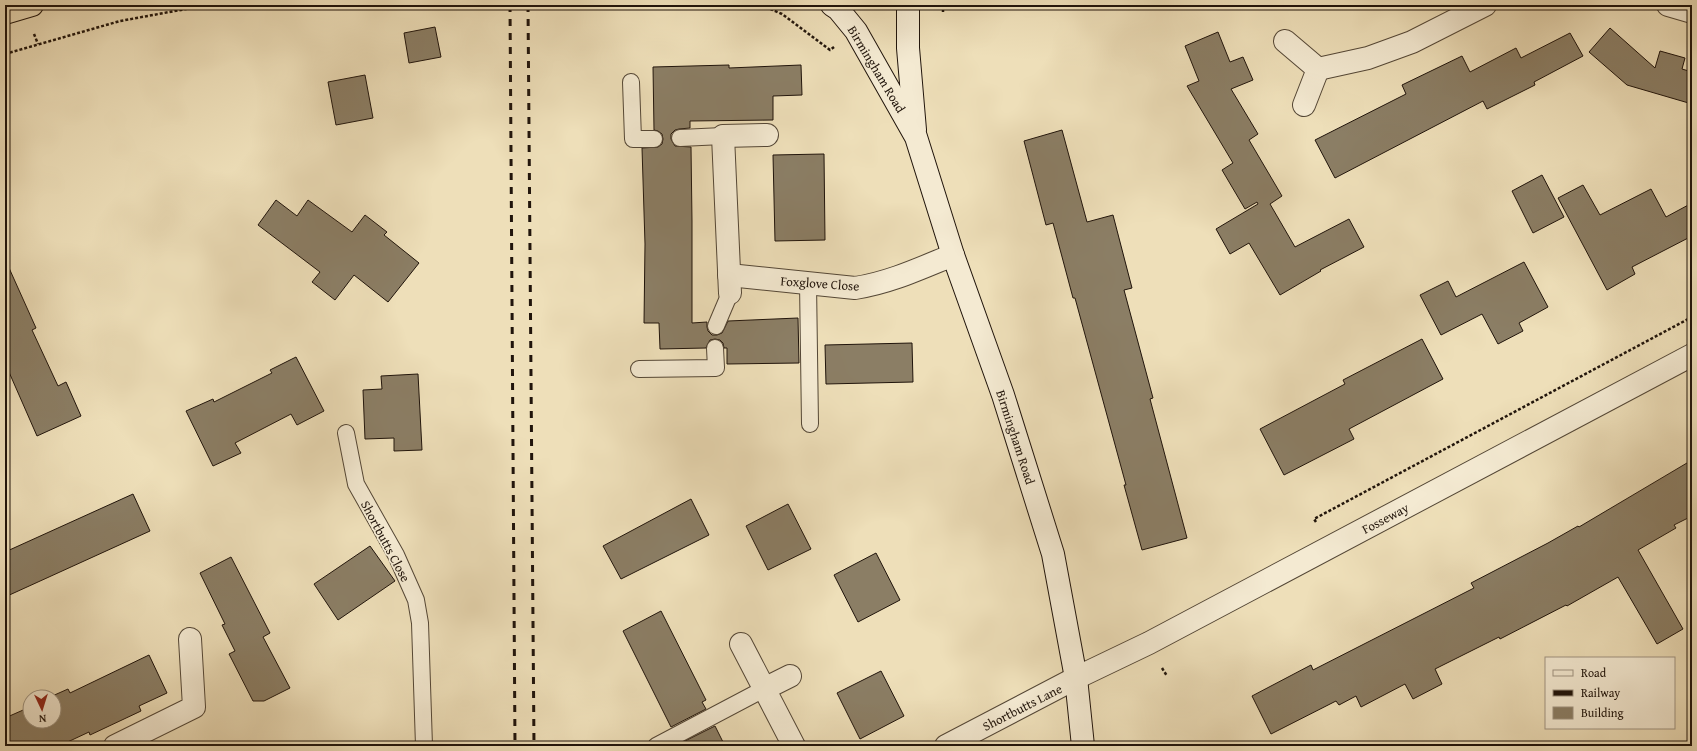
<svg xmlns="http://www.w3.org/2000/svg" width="1697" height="751" font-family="'Gentium Book Plus',serif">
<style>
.building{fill:#8b7e65;stroke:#20140b}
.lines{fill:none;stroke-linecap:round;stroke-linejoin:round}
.lane-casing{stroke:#544736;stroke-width:18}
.street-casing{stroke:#544736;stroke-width:24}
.secondary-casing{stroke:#20140b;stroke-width:24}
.highway-casing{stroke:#20140b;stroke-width:24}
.path{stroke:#20140b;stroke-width:2.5;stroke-dasharray:3 2;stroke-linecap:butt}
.lane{stroke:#f4ead2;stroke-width:16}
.street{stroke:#f4ead2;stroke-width:22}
.secondary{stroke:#f4ead2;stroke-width:22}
.highway{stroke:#eedfb9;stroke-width:22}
.rail{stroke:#20140b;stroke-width:3;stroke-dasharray:7 7;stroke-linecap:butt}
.labels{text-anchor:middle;stroke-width:3.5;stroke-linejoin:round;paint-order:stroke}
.street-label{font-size:13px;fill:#20140b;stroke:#f4ead2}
</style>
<rect width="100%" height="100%" fill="#eedfb9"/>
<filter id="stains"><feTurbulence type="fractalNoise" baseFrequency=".005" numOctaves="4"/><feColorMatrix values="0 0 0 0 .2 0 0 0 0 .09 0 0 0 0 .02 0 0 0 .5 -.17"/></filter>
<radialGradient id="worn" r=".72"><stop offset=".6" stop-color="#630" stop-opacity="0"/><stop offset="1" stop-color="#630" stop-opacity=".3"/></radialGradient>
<!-- building -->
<g class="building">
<polygon points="435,27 441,57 409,63 404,33"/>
<polygon points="1610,28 1655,68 1660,51 1685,58 1682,69 1692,72 1692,104 1627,85 1589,52"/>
<polygon points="1218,32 1230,62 1243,57 1253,80 1231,89 1258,134 1249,140 1282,196 1270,204 1295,247 1349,219 1364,247 1320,270 1321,271 1280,295 1249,243 1230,254 1216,229 1258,204 1257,202 1245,209 1222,170 1233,163 1187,86 1199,81 1185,46"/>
<polygon points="1570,33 1583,56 1534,82 1535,85 1487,109 1483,101 1335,178 1315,140 1406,94 1402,85 1462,56 1470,72 1516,48 1521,58"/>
<polygon points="729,65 729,68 801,65 802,95 773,96 773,120 690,121 690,128 679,129 675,130 671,134 671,139 675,146 691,147 692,221 692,323 707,322 707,327 708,331 712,335 717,335 722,333 728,321 798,318 799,363 727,364 727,348 724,348 723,343 720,340 715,339 710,340 706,348 660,349 659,323 644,323 645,244 642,148 658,147 662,144 663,139 662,134 658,131 654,130 653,67"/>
<polygon points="365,75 373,118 336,125 328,82"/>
<polygon points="1062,130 1087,222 1113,215 1132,288 1124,290 1153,398 1150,399 1187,538 1142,550 1124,485 1126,485 1075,298 1073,298 1053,223 1046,225 1024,141"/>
<polygon points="824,154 825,240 775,241 773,155"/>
<polygon points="1542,175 1564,217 1533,233 1512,191"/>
<polygon points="1583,185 1600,215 1651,189 1666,217 1692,203 1692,236 1632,267 1635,274 1607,290 1558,198"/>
<polygon points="276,200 297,216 308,200 352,232 365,215 387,232 384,235 419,263 388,302 354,275 335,300 312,282 320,272 258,225"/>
<polygon points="5,259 36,328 32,330 58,386 66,382 81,416 37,436 5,363"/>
<polygon points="1524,262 1548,307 1519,323 1523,331 1498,344 1482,314 1441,335 1420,295 1448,281 1456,297"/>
<polygon points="1422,339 1443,379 1349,429 1354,439 1284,475 1260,429 1345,384 1343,380"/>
<polygon points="912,343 913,382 826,384 825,345"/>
<polygon points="296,357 324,411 297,425 291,414 235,443 241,453 213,466 186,411 213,399 214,402 272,373 270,370"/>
<polygon points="418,374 422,450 394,451 394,438 365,439 363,390 382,389 381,376"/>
<polygon points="1692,460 1692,516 1674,525 1676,528 1638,550 1683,629 1657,644 1618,577 1567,606 1566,605 1500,639 1499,637 1435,669 1442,684 1413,699 1405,684 1361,707 1356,696 1339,705 1336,701 1271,734 1252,696 1311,665 1313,670 1474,588 1471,583 1548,543 1578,526 1579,527"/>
<polygon points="133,494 150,531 5,597 5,552"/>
<polygon points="691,499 709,535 621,579 603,546"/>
<polygon points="788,504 811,549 768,570 746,526"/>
<polygon points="370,546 395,581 338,620 314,584"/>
<polygon points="876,553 900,600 858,622 834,575"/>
<polygon points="231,557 270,633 263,637 290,688 264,701 253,701 229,654 235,651 222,625 225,624 200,573"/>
<polygon points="661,611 706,700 702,702 706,709 671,727 623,631"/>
<polygon points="149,655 167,693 139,706 141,711 90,735 89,732 59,746 5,746 5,718 30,707 30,721 54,721 54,697 50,697 68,689 70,693"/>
<polygon points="881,671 904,716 860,739 837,693"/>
<polygon points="715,726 725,746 680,746 679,744"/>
</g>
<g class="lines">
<!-- lane casing -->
<g class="lane-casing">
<g id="lane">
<polyline points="631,82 633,139 654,139"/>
<polyline points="680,138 723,136"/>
<polyline points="808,283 810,424"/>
<polyline points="716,326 730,293"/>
<polyline points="639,369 716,368 715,348"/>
<polyline points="346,433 356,484 396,555 416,600 420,623 424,746"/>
<polyline points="656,746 764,689"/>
</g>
</g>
<!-- street casing -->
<g class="street-casing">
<g id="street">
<polyline points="1668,5 1692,12"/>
<polyline points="1285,41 1318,69 1304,105"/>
<polyline points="1318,69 1368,58 1412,42 1485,5"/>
<path d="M 729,275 L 855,288 C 889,283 921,268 953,255"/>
<polyline points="730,293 723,136 767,135"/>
<polyline points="741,644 794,746"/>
<polyline points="764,689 790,676"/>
<polyline points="115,746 194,707 190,639"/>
<polyline points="946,746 1076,678 1149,643 1692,355"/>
</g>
</g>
<!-- secondary casing -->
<g class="secondary-casing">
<g id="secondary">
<polyline points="832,5 838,9 856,31 916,137 953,255 1003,395 1053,554 1076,678 1083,746"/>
<polyline points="908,5 908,48 915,130"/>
</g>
</g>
<!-- highway casing -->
<g class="highway-casing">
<polyline id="highway" points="5,13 32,5"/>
</g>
<!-- path -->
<g class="path">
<polyline points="761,5 782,14 830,50 834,47"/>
<polyline points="943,12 943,5"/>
<polyline points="34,34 38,44"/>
<polyline points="5,54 120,21 208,5"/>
<polyline points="1316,522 1314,519 1692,317"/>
<polyline points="1162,668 1167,676"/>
</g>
<!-- lane -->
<use href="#lane" class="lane"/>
<!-- street -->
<use href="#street" class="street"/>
<!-- secondary -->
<use href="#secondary" class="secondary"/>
<!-- highway -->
<use href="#highway" class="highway"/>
<!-- rail -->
<g class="rail">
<polyline points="510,5 515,746"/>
<polyline points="528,5 534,746"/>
</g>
</g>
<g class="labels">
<!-- street labels -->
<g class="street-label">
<text transform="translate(877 69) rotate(59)" y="5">Birmingham Road</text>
<text transform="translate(820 283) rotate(4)" y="5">Foxglove Close</text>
<text transform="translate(1016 437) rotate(72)" y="5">Birmingham Road</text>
<text transform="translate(1385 518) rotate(-28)" y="5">Fosseway</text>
<text transform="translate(386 541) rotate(62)" y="5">Shortbutts Close</text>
<text transform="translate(1022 707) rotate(-27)" y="5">Shortbutts Lane</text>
</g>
</g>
<!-- margin -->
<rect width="1697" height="751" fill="none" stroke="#eedfb9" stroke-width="20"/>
<rect x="6" y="6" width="1685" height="739" fill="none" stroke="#20140b" stroke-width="2"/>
<rect x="10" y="10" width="1677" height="731" fill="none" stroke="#20140b"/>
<!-- legend -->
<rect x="1545" y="657" width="130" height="72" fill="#f4ead2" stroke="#9f9482"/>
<rect x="1553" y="670" width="20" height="6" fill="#f4ead2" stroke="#9f9482"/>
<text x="1581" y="677" font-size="12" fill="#20140b">Road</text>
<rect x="1553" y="690" width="20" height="6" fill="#20140b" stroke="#9f9482"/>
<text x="1581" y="697" font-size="12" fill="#20140b">Railway</text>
<rect x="1553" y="707" width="20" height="12" fill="#8b7e65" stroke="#9f9482"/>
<text x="1581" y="717" font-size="12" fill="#20140b">Building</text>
<!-- north arrow -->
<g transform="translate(42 709) rotate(176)"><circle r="19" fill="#f4ead2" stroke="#9f9482"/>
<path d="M0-3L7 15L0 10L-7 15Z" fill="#8f2418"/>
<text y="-6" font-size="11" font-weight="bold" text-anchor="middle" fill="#20140b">N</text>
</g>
<rect width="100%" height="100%" filter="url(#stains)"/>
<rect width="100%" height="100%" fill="url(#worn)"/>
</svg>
